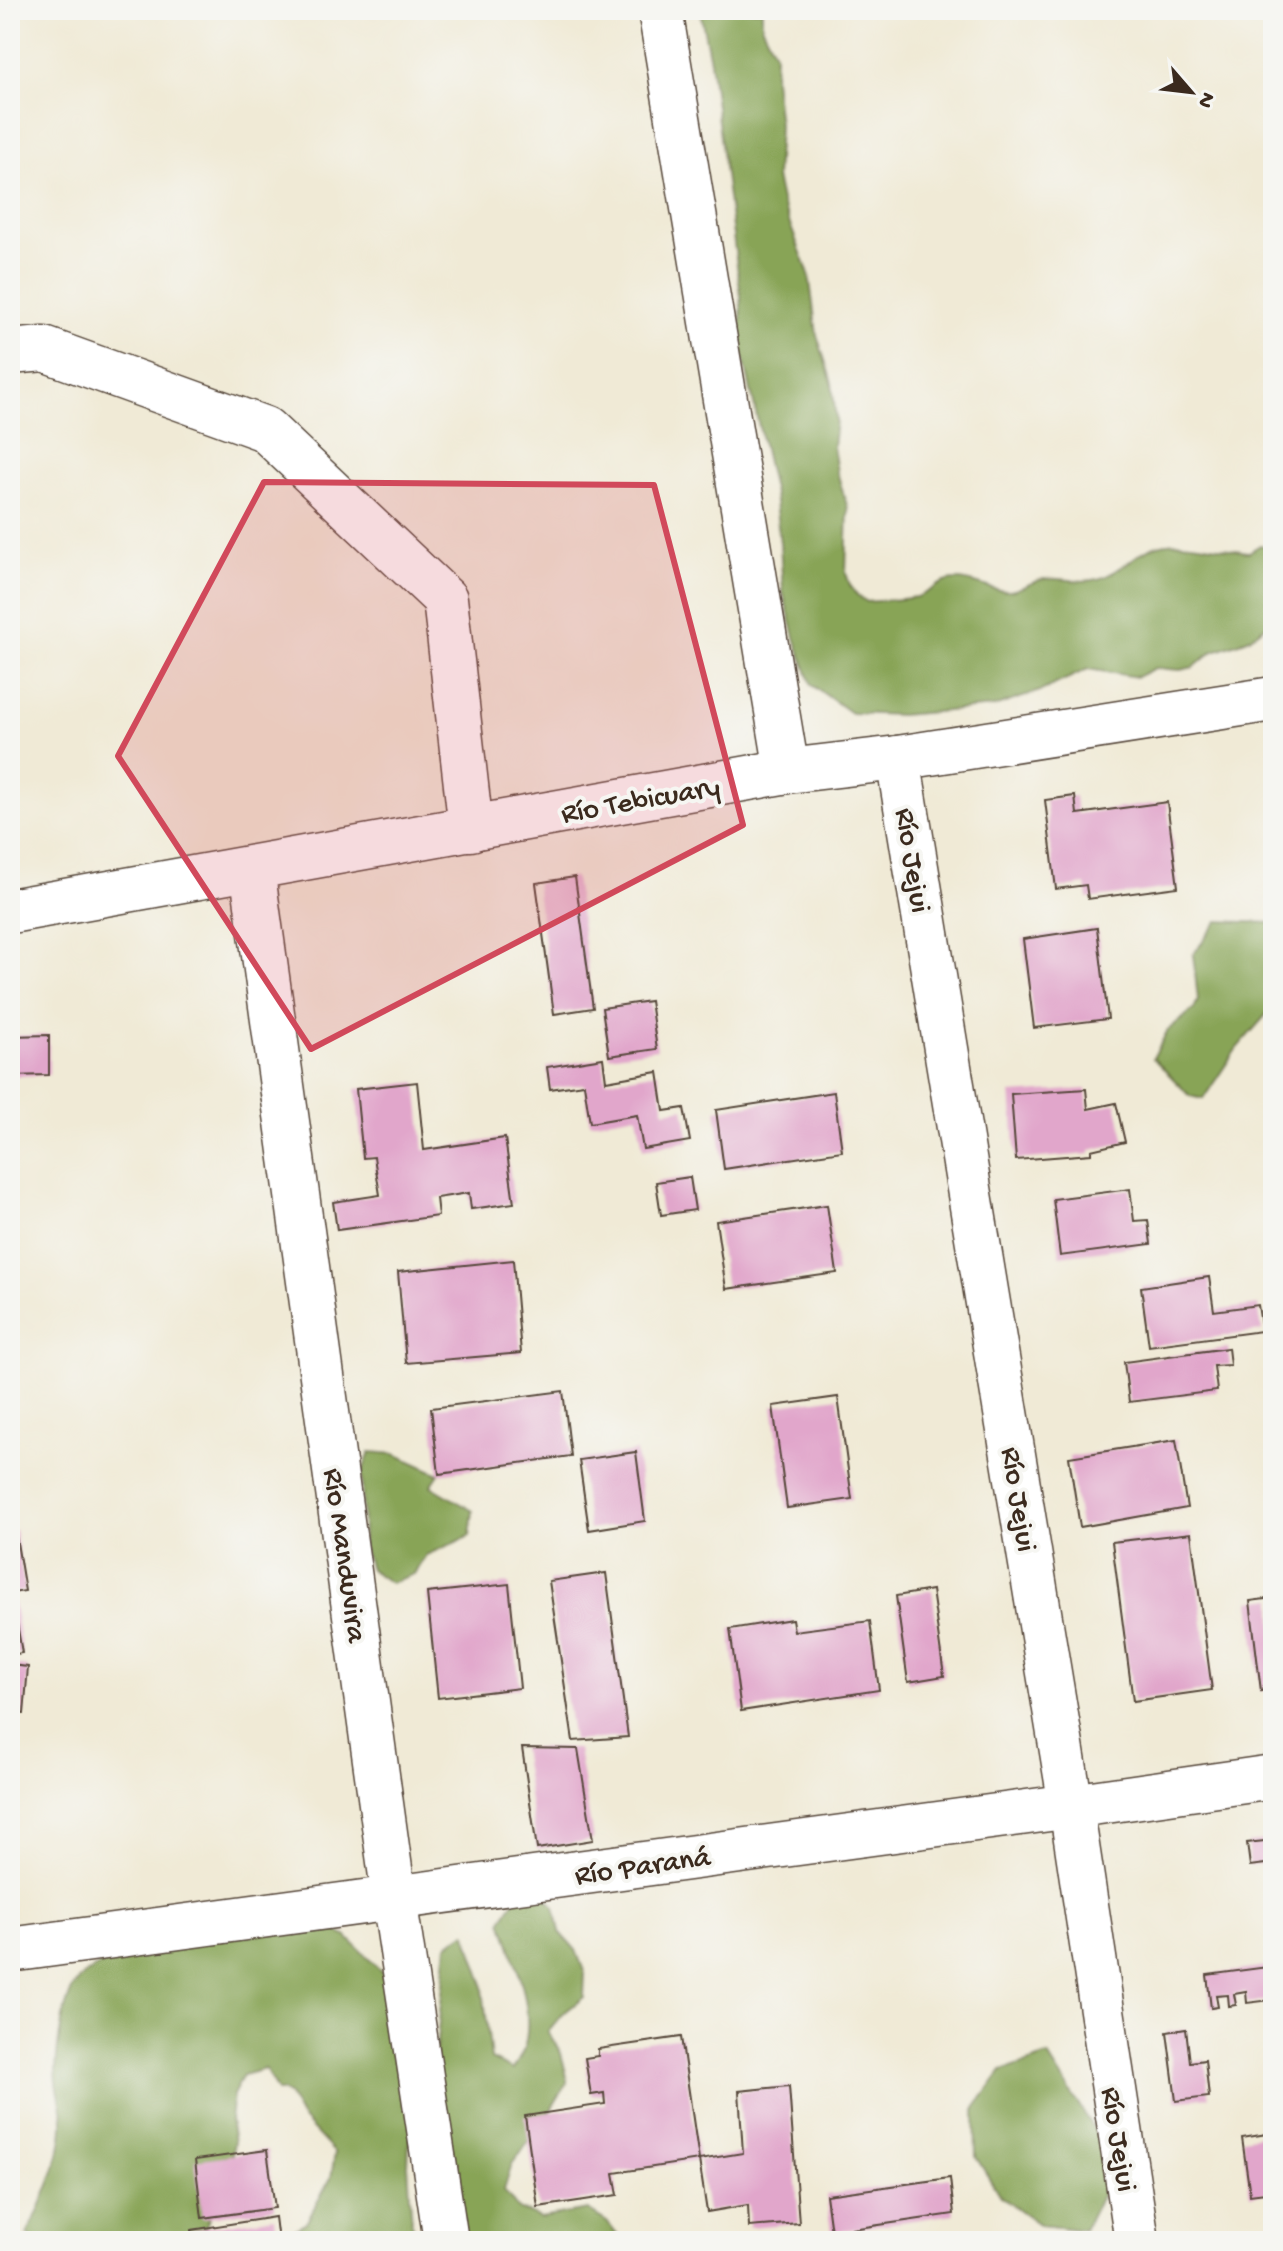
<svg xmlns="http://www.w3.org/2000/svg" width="1283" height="2251" font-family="'Gochi Hand',sans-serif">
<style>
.forest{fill:#88a457;stroke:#62673a;stroke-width:2}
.building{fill:#e1a6cb}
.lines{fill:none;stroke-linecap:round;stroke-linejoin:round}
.minor-casing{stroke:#56473a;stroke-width:47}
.minor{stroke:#fff;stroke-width:44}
.marked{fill:#d1495b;fill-opacity:0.2;stroke:#d1495b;stroke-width:6;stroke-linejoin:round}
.labels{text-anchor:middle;stroke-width:8;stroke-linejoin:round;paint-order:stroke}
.street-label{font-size:30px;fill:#3b2a1e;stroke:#f6f6f2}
</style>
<rect width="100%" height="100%" fill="#f6f6f2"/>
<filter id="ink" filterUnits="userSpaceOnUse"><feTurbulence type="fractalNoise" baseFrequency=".0125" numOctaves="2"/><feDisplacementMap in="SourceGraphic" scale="16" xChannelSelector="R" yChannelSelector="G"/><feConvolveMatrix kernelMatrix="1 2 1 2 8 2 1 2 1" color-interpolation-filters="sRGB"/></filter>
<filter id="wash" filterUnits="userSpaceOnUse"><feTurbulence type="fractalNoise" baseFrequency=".006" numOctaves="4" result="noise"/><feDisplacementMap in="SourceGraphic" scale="32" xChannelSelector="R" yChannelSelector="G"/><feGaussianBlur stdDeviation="1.8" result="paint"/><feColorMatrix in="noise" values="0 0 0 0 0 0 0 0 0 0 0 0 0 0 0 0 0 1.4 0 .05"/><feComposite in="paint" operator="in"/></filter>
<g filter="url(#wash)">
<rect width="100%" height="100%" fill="#f0ead6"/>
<!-- forest -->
<g class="forest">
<path d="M 700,10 L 762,10 L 762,27 L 775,53 L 774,78 L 779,126 L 776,177 L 781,201 L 809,274 L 817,335 L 832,383 L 836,420 L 833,447 L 837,472 L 848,509 L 846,573 L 850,585 L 857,595 L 867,602 C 883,600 901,600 916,597 C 931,593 940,580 955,580 C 974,579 990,591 1009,591 C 1021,590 1032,581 1044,579 C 1061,577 1077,583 1093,580 C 1116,576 1132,556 1152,547 C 1179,535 1221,549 1249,552 L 1260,545 L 1273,548 L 1273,620 L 1248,639 L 1212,652 L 1194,667 L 1180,670 L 1155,668 L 1137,677 L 1088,669 L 1043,690 L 994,707 L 900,715 L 851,713 L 812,685 L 796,641 L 783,592 L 780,543 L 774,494 L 741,346 L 741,296 L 710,61 Z"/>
<polygon points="1218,921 1273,923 1273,1007 1237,1048 1203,1099 1190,1096 1153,1058 1168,1030 1194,1009 1198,1000 1193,955"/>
<polygon points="370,1452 395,1454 439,1474 431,1486 473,1511 470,1536 426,1555 414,1574 390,1583 370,1569 363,1547 362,1473"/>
<path d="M 536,1888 L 555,1907 L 560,1932 L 576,1950 L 585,1974 L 584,1997 L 564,2013 L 548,2032 L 561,2053 L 568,2081 L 543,2123 L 512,2164 L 504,2190 L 518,2209 L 540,2218 L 588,2210 L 607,2222 L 622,2241 L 463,2241 L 409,2141 L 408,2165 L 413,2241 L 273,2241 L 306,2222 L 331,2178 L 335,2153 L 301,2117 L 289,2096 L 283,2091 L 277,2091 L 265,2069 L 243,2075 L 233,2095 L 230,2120 L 234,2142 L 230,2166 L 200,2241 L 37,2241 L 27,2235 C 42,2204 62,2160 63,2125 C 64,2107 56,2089 56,2071 C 57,2048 63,1993 81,1978 C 112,1951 180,1945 221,1939 C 255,1934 289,1929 323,1924 L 346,1936 L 381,1971 L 436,2050 L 447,1945 L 466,1932 L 482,1980 L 491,2059 L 513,2070 C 516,2063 522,2056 524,2048 C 536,2009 513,1958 502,1920 L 515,1900 Z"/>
<polygon points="1048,2056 1098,2136 1106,2186 1084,2230 1040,2225 1000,2196 976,2157 975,2108 1002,2071"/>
</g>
<g id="blocks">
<!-- building -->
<g class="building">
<polygon points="1075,796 1077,814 1167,802 1178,887 1088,899 1086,885 1056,889 1045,800"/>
<polygon points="575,877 593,1008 554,1014 536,883"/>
<polygon points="1097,928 1108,1019 1034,1028 1023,939"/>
<polygon points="650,1001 657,1049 609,1056 602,1008"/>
<polygon points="49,1035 49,1075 10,1076 10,1036"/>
<polygon points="603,1058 606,1081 658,1072 664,1111 684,1108 690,1141 643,1149 637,1115 590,1123 584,1084 550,1089 547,1067"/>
<polygon points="417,1082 424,1150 505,1138 514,1203 471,1209 469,1193 436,1198 438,1216 337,1230 333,1202 380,1195 374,1157 363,1158 356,1089"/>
<polygon points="1086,1089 1088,1109 1116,1103 1125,1142 1091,1150 1091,1154 1016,1160 1011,1094"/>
<polygon points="834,1092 842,1151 724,1169 716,1110"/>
<polygon points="690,1177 695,1210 661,1215 656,1182"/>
<polygon points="1130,1189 1134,1221 1148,1220 1151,1244 1060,1256 1053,1199"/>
<polygon points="827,1205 837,1273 726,1289 716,1221"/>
<polygon points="513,1260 521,1353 406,1363 398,1272"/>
<polygon points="1209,1277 1214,1311 1258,1305 1262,1331 1149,1346 1141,1287"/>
<polygon points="1228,1348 1230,1365 1214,1366 1217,1391 1129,1402 1124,1362"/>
<polygon points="563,1391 571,1456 439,1474 431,1408"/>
<polygon points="838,1397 852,1499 787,1508 773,1406"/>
<polygon points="1176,1440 1187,1508 1080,1527 1069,1457"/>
<polygon points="636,1452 645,1521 589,1530 579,1460"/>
<polygon points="10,1530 15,1530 25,1591 12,1593 22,1653 10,1655"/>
<polygon points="1191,1533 1212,1690 1133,1701 1112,1542"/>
<polygon points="606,1573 628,1737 573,1741 549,1581"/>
<polygon points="509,1584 520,1688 438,1698 427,1593"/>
<polygon points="932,1590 944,1676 908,1682 896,1596"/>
<polygon points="1273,1598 1273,1689 1261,1691 1250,1601"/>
<polygon points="792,1619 794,1631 870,1621 879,1690 741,1711 730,1629"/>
<polygon points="10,1665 28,1667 24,1714 10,1713"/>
<polygon points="522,1748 578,1749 593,1840 537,1849"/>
<polygon points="1273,1840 1273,1863 1250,1866 1247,1843"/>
<polygon points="1267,1967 1272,2000 1247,2003 1246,1992 1234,1994 1236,2005 1229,2006 1228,1995 1216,1996 1218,2007 1211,2008 1207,1975"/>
<polygon points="1186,2029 1190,2062 1205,2060 1209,2097 1176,2101 1167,2032"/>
<polygon points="681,2037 699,2160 614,2173 618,2195 538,2207 525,2116 605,2104 604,2093 591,2095 585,2058 598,2056 598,2049"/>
<polygon points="789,2086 799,2223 749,2227 748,2205 707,2212 699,2160 743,2153 739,2091"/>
<polygon points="1273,2133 1273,2192 1250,2195 1242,2138"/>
<polygon points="267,2150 275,2208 202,2218 195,2160"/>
<polygon points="950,2178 954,2214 831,2232 826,2195"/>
<polygon points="275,2217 278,2241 192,2241 191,2230"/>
</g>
</g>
</g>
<g filter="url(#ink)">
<use href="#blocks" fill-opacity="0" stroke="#56473a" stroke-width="2"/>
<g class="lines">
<!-- minor casing -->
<g class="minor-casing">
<g id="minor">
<polyline points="660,10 787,771"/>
<polyline points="10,352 44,349 265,429 445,599 471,829"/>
<polyline points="898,758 1071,1806 1137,2241"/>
<polyline points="252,868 394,1898 446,2241"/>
<polyline points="10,911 787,771 898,758 1273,699"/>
<polyline points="10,1950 1071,1806 1273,1777"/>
</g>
</g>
<!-- minor -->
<use href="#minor" class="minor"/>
</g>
</g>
<!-- marked area -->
<path class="marked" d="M 264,482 L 654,485 L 743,825 L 311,1049 L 118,756 Z"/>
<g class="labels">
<!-- street labels -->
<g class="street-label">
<text transform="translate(640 798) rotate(-10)" y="10">Río Tebicuary</text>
<text transform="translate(915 860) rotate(81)" y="10">Río Jejui</text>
<text transform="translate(1021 1499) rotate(81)" y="10">Río Jejui</text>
<text transform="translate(347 1555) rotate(82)" y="10">Río Manduvira</text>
<text transform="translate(642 1864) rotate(-8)" y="10">Río Paraná</text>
<text transform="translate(1121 2139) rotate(81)" y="10">Río Jejui</text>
</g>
</g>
<!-- margin -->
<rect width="1283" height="2251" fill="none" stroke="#f6f6f2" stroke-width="40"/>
<!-- north arrow -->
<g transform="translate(1191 92) rotate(118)" stroke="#f6f6f2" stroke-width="6" paint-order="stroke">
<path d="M0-6L14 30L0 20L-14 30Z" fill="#3b2a1e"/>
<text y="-12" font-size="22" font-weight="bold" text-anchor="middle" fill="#3b2a1e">N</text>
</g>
</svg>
